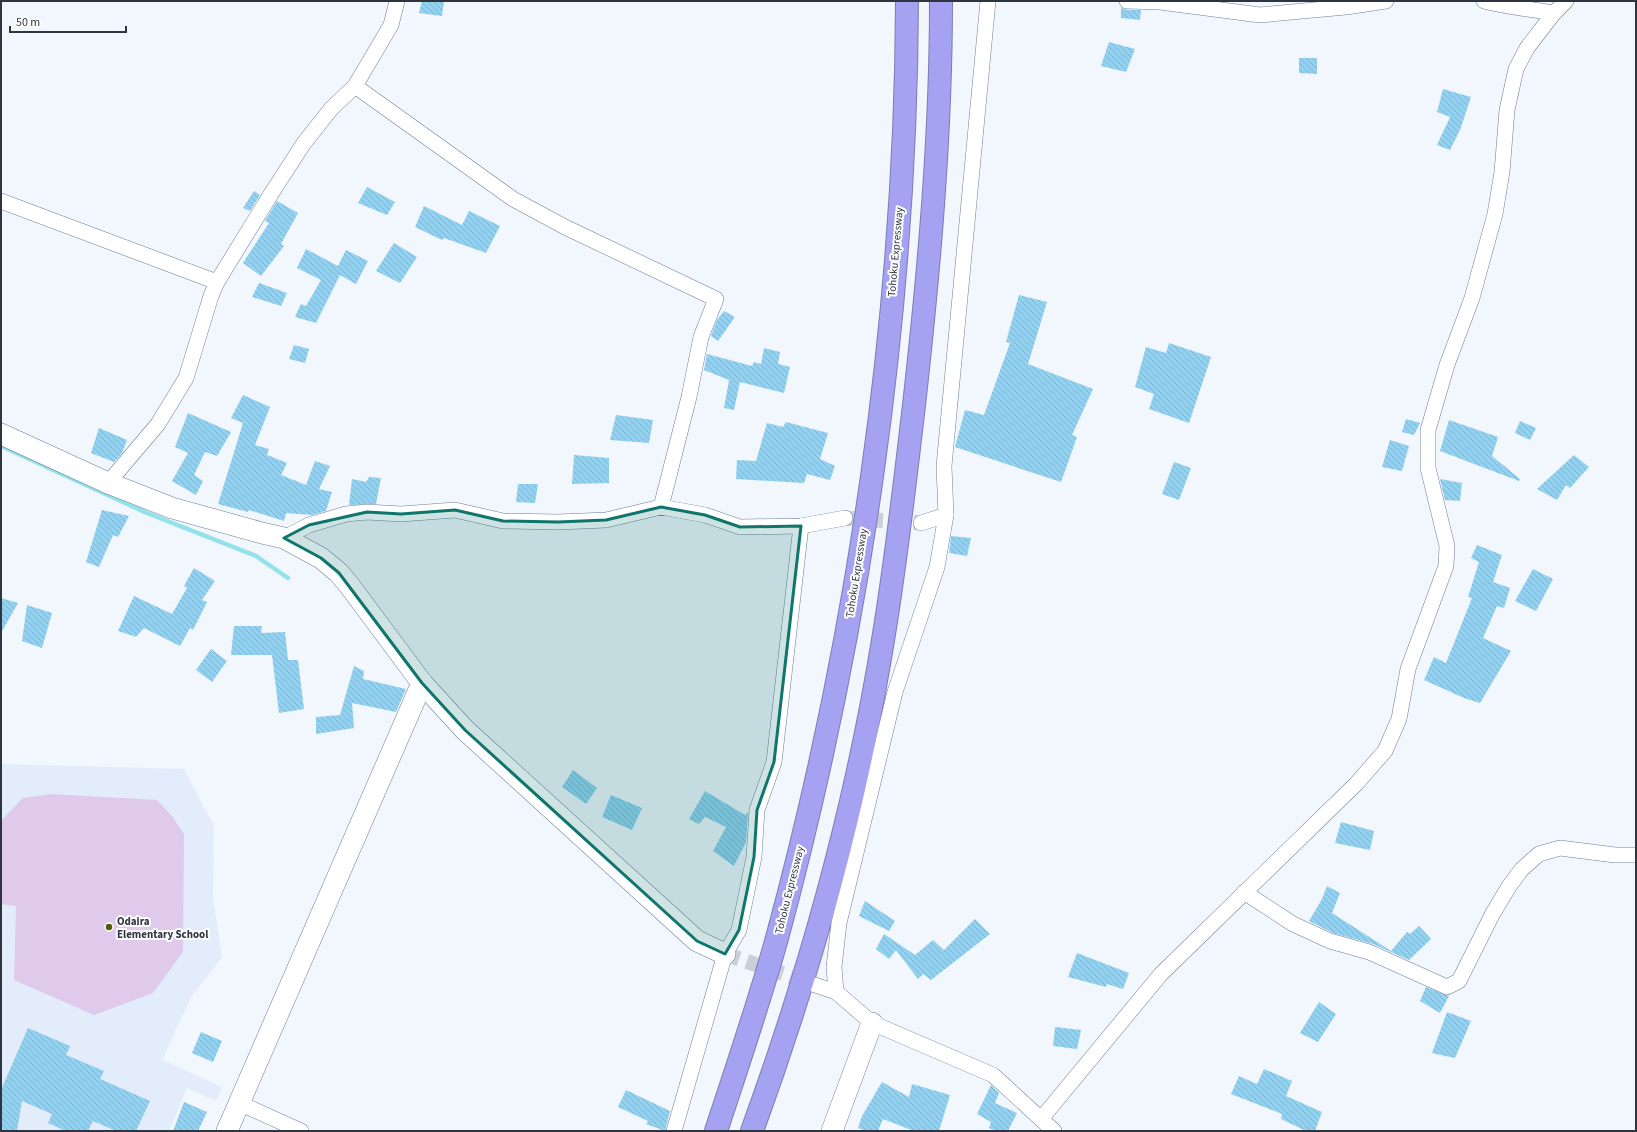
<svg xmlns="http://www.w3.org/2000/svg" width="1637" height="1132" font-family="'Source Sans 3',sans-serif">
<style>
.built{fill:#e2ecfb}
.pitch{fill:#dfcaec}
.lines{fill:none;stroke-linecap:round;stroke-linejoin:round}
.stream{stroke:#92e3e9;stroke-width:4.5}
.building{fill:url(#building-back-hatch)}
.street-tunnel{stroke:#cbcfd7;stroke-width:15;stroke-dasharray:15 8;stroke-linecap:butt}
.street-casing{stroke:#6d7f9a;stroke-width:16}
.secondary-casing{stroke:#6d7f9a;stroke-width:22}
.highway-casing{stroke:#7b7cb4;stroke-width:24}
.street{stroke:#fff;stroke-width:15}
.secondary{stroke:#fff;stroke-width:21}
.highway{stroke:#a5a2f2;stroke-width:22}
.marked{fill:#0f766e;fill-opacity:0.2;stroke:#0f766e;stroke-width:3;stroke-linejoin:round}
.poi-dot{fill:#505e00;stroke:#fff;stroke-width:1.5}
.labels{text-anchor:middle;stroke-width:4;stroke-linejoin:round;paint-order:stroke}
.street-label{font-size:11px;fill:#2d3541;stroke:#fff}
.poi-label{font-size:11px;font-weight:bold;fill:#2d3541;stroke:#fff;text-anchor:start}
</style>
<defs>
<pattern id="building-back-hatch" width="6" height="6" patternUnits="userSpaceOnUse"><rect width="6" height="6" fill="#91d2f2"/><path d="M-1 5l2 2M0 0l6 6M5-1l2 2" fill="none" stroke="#7db5d1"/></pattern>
</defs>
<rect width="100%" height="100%" fill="#f2f6fd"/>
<!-- built -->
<polygon class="built" points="1,764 184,769 214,826 213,897 222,957 191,997 162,1060 222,1087 216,1101 187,1088 169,1131 1,1131"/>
<!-- pitch -->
<polygon class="pitch" points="52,794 157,800 172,816 184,834 183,952 153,993 94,1015 14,980 16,906 1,904 1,821 23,798"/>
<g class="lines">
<!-- stream -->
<polyline class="stream" points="1,446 147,513 256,556 288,578"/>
</g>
<!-- building -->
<g class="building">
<polygon points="422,1 444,1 442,16 419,13"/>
<polygon points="1121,7 1127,10 1141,10 1140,20 1121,18"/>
<polygon points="1109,42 1135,49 1126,72 1101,66"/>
<polygon points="1299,58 1317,58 1317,74 1299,73"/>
<polygon points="1443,89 1471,97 1460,130 1450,150 1437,145 1450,117 1437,112"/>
<polygon points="367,187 395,202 387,215 358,203"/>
<polygon points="254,191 260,195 250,211 243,208"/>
<polygon points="277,201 298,213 281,244 284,246 261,276 243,263 269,223 265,221"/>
<polygon points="424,206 462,225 469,211 500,226 486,253 444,238 442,240 415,227"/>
<polygon points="394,243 417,257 400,283 376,271"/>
<polygon points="306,249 338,266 346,250 368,261 356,284 340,275 316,323 295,317 301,304 306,306 321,280 297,268"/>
<polygon points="259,283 287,293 281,306 252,297"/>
<polygon points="1019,295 1047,302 1028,364 1093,389 1072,435 1077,437 1061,482 955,447 965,410 984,415 1010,343 1006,342"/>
<polygon points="724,311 735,317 718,341 711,336 717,320"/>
<polygon points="1169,343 1211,357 1189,423 1149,409 1154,394 1135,387 1146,347 1166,353"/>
<polygon points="294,345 309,349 305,363 289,359"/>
<polygon points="764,348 780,352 778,364 790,367 784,393 740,382 734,410 724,408 729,380 704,370 707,354 752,366 754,362 761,364"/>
<polygon points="243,395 270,407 255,445 269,449 267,455 287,463 281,475 306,485 315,461 330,466 319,489 332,492 326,511 312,515 286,513 284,521 249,510 248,512 218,504 243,423 231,418"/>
<polygon points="188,413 231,432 217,456 205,452 194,475 203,481 196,495 172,481 188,453 175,447"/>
<polygon points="616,415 653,420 649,443 610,440"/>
<polygon points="1406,419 1420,423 1414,435 1402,432"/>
<polygon points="1449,420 1498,437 1492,456 1520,479 1519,481 1440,451"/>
<polygon points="1520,421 1536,428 1530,440 1515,433"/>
<polygon points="786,422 828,433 820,459 835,466 830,480 807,474 804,483 736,479 737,460 756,461 767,423 783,427"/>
<polygon points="99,428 127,440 122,453 114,462 91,453"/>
<polygon points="1390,440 1409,446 1402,471 1382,467"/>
<polygon points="574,455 609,458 609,483 572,484"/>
<polygon points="1574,455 1589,467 1570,488 1566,485 1557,500 1537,489"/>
<polygon points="1174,462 1191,468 1179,500 1162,494"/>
<polygon points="369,477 381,478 376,504 349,505 352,479 366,482"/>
<polygon points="1440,479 1462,483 1460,501 1445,500"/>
<polygon points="518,484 538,484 535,503 516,502"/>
<polygon points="102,510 129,516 118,537 113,535 99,567 86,562"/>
<polygon points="951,536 971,538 967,556 949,553"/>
<polygon points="1477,545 1502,555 1493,582 1510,588 1504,608 1497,606 1483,638 1511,651 1480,703 1464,698 1424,680 1434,657 1446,663 1472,598 1468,597 1479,562 1471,558"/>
<polygon points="194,568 215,581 202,600 207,602 193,630 190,628 180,646 144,628 136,637 118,631 134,596 172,614 187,588 184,586"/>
<polygon points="1533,569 1553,579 1536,611 1515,601"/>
<polygon points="1,598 18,603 1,633"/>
<polygon points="27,605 52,613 42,648 22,641"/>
<polygon points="234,626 262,626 261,633 285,632 288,660 298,660 304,709 279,713 272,655 231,655"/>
<polygon points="211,649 227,661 212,682 196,670"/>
<polygon points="354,666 364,671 363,679 406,689 396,712 352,703 354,728 316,734 316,717 340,715"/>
<polygon points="573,770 597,788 586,804 562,787"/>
<polygon points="705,791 745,815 748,812 746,842 734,866 713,851 726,827 705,817 699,824 689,819"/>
<polygon points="611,795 642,808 632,830 602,817"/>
<polygon points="1341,822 1374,831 1370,850 1335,843"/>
<polygon points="1327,886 1340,893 1332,913 1391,951 1407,932 1410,934 1419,926 1431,939 1409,960 1373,944 1333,933 1309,921 1322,899"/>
<polygon points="865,901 895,921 889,931 859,916"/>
<polygon points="975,919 990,934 931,980 923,974 918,979 896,950 889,959 876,949 884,934 915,955 933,940 944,950"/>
<polygon points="1077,953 1129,973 1123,989 1107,984 1106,987 1068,977"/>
<polygon points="1426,987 1449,996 1440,1013 1420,1001"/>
<polygon points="1319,1002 1336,1014 1318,1042 1300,1033"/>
<polygon points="1447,1012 1471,1021 1455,1058 1432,1053"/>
<polygon points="1055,1027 1081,1030 1077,1049 1053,1046"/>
<polygon points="28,1028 70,1046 66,1055 104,1071 100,1079 150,1101 136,1131 116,1131 93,1121 88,1131 66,1131 48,1123 52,1114 22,1101 17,1131 1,1131 1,1090"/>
<polygon points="201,1032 222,1041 213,1062 192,1053"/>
<polygon points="1264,1069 1292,1081 1286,1096 1322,1112 1315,1131 1306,1131 1281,1119 1282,1114 1231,1094 1239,1076 1257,1084"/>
<polygon points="882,1082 909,1097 912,1084 950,1095 939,1131 914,1131 883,1119 878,1131 866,1131 858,1128 862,1116"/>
<polygon points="991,1085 999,1093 995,1103 1017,1113 1008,1131 996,1131 989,1128 991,1122 977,1114"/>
<polygon points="626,1090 670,1111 665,1131 646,1124 648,1121 618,1107"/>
<polygon points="184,1102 207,1112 198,1131 173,1131"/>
</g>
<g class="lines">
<!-- street-tunnel -->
<g class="street-tunnel">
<polyline points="845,518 921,523"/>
<polyline points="725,954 810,983"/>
</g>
<!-- street casing -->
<g class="street-casing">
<g id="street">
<polyline points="1127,1 1160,2 1260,15 1346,7 1386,1"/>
<path d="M 1484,1 C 1507,7 1530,9 1554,13"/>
<polyline points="355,86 513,199 565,227 716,299 701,337 689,397 661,507"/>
<polyline points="1,201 217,282"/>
<polyline points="108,483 158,424 186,378 211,296 217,282 271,194 304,143 331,109 355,86 391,25 397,1"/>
<polyline points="921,523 946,515"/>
<polyline points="284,538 309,525 346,514 367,512 401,514 455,510 503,521 558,522 606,520 661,507 705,515 740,527 801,526 845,518"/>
<polyline points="1244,892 1293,924 1330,941 1369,952 1447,987 1459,981 1493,913 1510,885 1522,869 1539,854 1560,848 1615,855 1636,855"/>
<polyline points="815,985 836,992 872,1023 993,1075 1054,1131"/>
<polyline points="836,992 834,967 839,923 895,692 937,567 946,515 944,466 988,1"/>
<polyline points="239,1103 301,1131"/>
<polyline points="1041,1119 1161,974 1356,784 1385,751 1399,719 1408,669 1446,566 1447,546 1428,468 1428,430 1447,365 1472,298 1495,214 1502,172 1507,110 1516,69 1527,48 1554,13 1566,1"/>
<polyline points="674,1131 725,954 739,930 754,857 757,810 774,762 801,526"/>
</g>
</g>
<!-- secondary casing -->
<g class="secondary-casing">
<g id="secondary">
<polyline points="1,434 108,483 172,508 262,533 284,538 321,558 339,573 349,585 422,683 465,730 697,941 725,954"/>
<polyline points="227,1131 422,683"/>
<polyline points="832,1131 872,1023"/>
</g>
</g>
<!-- highway casing -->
<g class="highway-casing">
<g id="highway">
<path d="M 716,1131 C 737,1067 759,1003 777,938 C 859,636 906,314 907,1"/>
<path d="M 752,1131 C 810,972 856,807 883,640 C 896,562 905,483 914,405 C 929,271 941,136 941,1"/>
</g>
</g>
<!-- street -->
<use href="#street" class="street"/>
<!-- secondary -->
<use href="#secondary" class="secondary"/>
<!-- highway -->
<use href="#highway" class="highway"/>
</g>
<!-- marked area -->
<path class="marked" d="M 661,507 L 705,515 L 740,527 L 801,526 L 774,762 L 757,810 L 754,857 L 739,930 L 725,954 L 697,941 L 465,730 L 422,683 L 339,573 L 321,558 L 284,538 L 309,525 L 367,512 L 401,514 L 455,510 L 503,521 L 558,522 L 606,520 Z"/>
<!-- markers -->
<circle class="poi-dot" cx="109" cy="927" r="4"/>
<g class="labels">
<!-- street labels -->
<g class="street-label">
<text transform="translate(895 252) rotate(-85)" y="4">Tohoku Expressway</text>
<text transform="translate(856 573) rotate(-81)" y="4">Tohoku Expressway</text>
<text transform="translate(789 890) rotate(-76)" y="4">Tohoku Expressway</text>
</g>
<!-- poi labels -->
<g class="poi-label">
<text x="117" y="925">Odaira<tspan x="117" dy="13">Elementary School</tspan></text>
</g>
</g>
<!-- border -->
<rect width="1637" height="1132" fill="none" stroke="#2d3541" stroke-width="4"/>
<!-- scale -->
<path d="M10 26v6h116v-6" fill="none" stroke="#2d3541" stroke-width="2"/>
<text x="16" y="26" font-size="12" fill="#2d3541" stroke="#ffffff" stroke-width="3" paint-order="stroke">50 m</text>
</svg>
